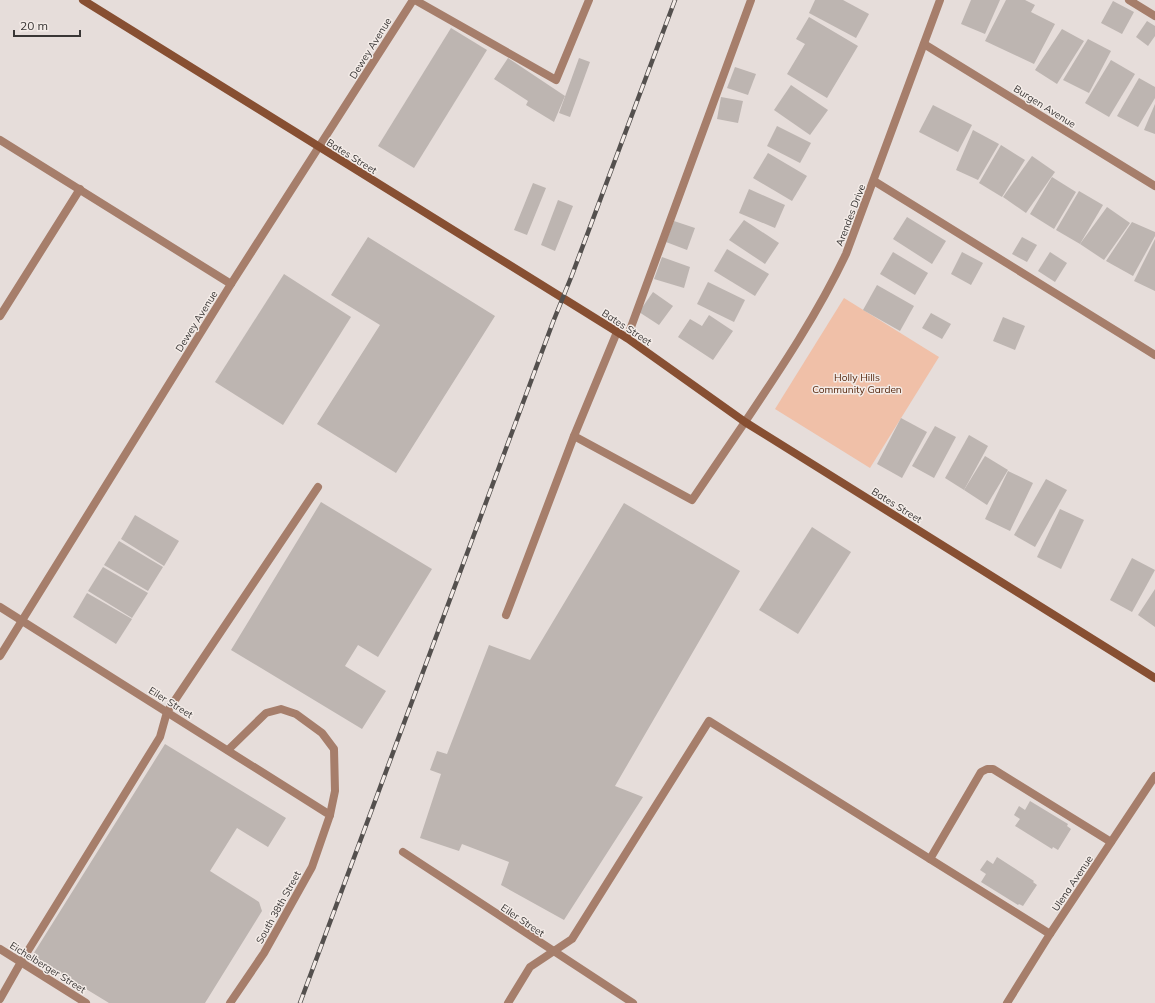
<svg xmlns="http://www.w3.org/2000/svg" width="1155" height="1003" font-family="Mulish,sans-serif">
<style>
.green{fill:#f0c0a8}
.building{fill:#bdb5b1}
.lines{fill:none;stroke-linecap:round;stroke-linejoin:round}
.service{stroke:#a67e6b;stroke-width:8}
.minor{stroke:#a67e6b;stroke-width:8}
.tertiary{stroke:#a67e6b;stroke-width:8}
.secondary{stroke:#874f32;stroke-width:8}
.rail-casing{stroke:#54504e;stroke-width:4.5}
.rail{stroke:#f3ebe7;stroke-width:3;stroke-dasharray:9;stroke-linecap:butt}
.labels{text-anchor:middle;stroke-width:3;stroke-linejoin:round;paint-order:stroke}
.street-label{font-size:10px;fill:#393635;stroke:#f3ebe7}
.park-label{font-size:10px;fill:#55260c;stroke:#f3ebe7}
</style>
<rect width="100%" height="100%" fill="#e6ddda"/>
<!-- green -->
<polygon class="green" points="844,298 939,357 870,468 775,409"/>
<!-- building -->
<g class="building">
<polygon points="815,0 843,0 869,14 856,38 809,13"/>
<polygon points="971,0 1000,0 985,34 961,24"/>
<polygon points="1006,0 1025,0 1035,5 1031,12 1055,24 1034,64 985,41"/>
<polygon points="1113,1 1134,12 1122,34 1101,23"/>
<polygon points="809,17 858,46 827,98 787,74 805,44 796,39"/>
<polygon points="1147,21 1155,26 1155,36 1148,46 1136,37"/>
<polygon points="451,28 487,50 414,168 378,146"/>
<polygon points="1062,29 1084,41 1057,84 1035,70"/>
<polygon points="1088,39 1111,51 1089,93 1063,80"/>
<polygon points="508,58 565,96 554,122 526,105 528,101 494,79"/>
<polygon points="579,58 590,62 570,117 559,113"/>
<polygon points="1111,60 1135,74 1109,117 1085,103"/>
<polygon points="735,67 756,74 748,95 727,88"/>
<polygon points="1139,78 1155,87 1155,98 1138,127 1117,116"/>
<polygon points="791,85 828,110 810,135 774,110"/>
<polygon points="721,97 743,101 738,123 717,119"/>
<polygon points="1155,104 1155,134 1144,130"/>
<polygon points="933,105 972,125 958,152 919,132"/>
<polygon points="777,126 811,143 800,163 767,146"/>
<polygon points="973,130 999,144 978,180 956,170"/>
<polygon points="1001,145 1025,160 1002,197 979,183"/>
<polygon points="768,153 807,176 792,201 753,178"/>
<polygon points="1032,156 1055,172 1026,213 1003,197"/>
<polygon points="1052,177 1076,192 1054,229 1030,214"/>
<polygon points="533,183 546,188 527,235 514,230"/>
<polygon points="749,189 785,205 775,228 739,213"/>
<polygon points="1079,191 1103,205 1080,244 1056,230"/>
<polygon points="558,200 573,206 555,251 541,245"/>
<polygon points="1107,207 1130,223 1104,260 1080,244"/>
<polygon points="907,217 946,241 932,264 893,239"/>
<polygon points="744,220 779,243 765,264 729,240"/>
<polygon points="674,221 695,228 687,250 666,242"/>
<polygon points="1132,222 1155,232 1155,236 1133,276 1106,261"/>
<polygon points="368,237 495,316 396,473 317,424 380,325 331,295"/>
<polygon points="1022,237 1037,245 1027,262 1012,254"/>
<polygon points="1155,239 1155,291 1134,281"/>
<polygon points="727,249 769,274 755,296 714,271"/>
<polygon points="893,252 928,273 915,295 880,274"/>
<polygon points="962,252 983,263 971,285 951,274"/>
<polygon points="1050,252 1067,263 1055,282 1038,271"/>
<polygon points="662,257 690,267 684,288 654,279"/>
<polygon points="284,274 351,317 283,425 215,382"/>
<polygon points="708,282 745,300 734,322 697,304"/>
<polygon points="877,285 914,306 900,331 863,310"/>
<polygon points="653,292 673,306 659,325 639,312"/>
<polygon points="931,313 951,324 942,339 922,328"/>
<polygon points="709,315 733,331 713,360 678,337 690,319 702,326"/>
<polygon points="1003,317 1025,326 1015,350 993,341"/>
<polygon points="901,418 927,432 902,478 877,464"/>
<polygon points="935,426 956,437 934,478 912,466"/>
<polygon points="969,435 988,446 964,490 945,478"/>
<polygon points="985,456 1008,470 987,505 964,490"/>
<polygon points="1008,471 1033,483 1010,531 985,519"/>
<polygon points="1046,479 1067,490 1035,547 1014,535"/>
<polygon points="321,502 432,569 378,657 358,645 345,666 386,691 362,729 231,650"/>
<polygon points="624,503 740,571 615,786 643,797 564,920 501,885 509,862 462,844 459,851 420,838 441,774 430,770 437,751 447,754 489,645 530,660"/>
<polygon points="1060,509 1084,520 1061,569 1037,557"/>
<polygon points="135,515 179,541 164,566 121,539"/>
<polygon points="812,527 851,552 798,634 759,610"/>
<polygon points="119,541 163,567 148,591 104,565"/>
<polygon points="1132,558 1155,570 1132,612 1110,600"/>
<polygon points="103,567 148,593 132,618 88,591"/>
<polygon points="1155,589 1155,627 1138,615"/>
<polygon points="87,593 132,619 116,644 73,617"/>
<polygon points="165,744 286,818 268,847 237,828 210,871 259,902 262,911 205,1003 109,1003 32,956"/>
<polygon points="1030,801 1068,824 1067,826 1071,829 1058,850 1053,847 1052,849 1015,826 1020,819 1014,815 1019,806 1025,810"/>
<polygon points="997,857 1034,881 1033,882 1037,885 1023,906 1019,904 1018,905 981,882 986,874 980,870 987,860 993,864"/>
</g>
<g class="lines">
<!-- service -->
<g class="service">
<polyline points="415,0 556,80 589,0"/>
<polyline points="1129,0 1155,16"/>
<polyline points="0,140 231,284"/>
<polyline points="874,181 1155,355"/>
<polyline points="0,316 80,189"/>
<polyline points="627,338 751,0"/>
<polyline points="574,436 692,500 745,422"/>
<polyline points="506,615 574,436 617,332"/>
<polyline points="228,750 266,713 281,709 296,714 322,733 334,749 335,791 330,815"/>
<polyline points="930,859 981,772 987,769 993,769 1111,842"/>
<polyline points="0,999 21,962 160,737 167,712 318,487"/>
<polyline points="508,1003 530,967 572,939 709,721 1050,934"/>
</g>
<!-- minor -->
<g class="minor">
<polyline points="924,44 1155,186"/>
<path d="M 745,422 C 782,367 818,313 846,254 L 940,0"/>
<polyline points="0,607 330,815 312,867 264,953 230,1003"/>
<polyline points="0,656 231,284 413,0"/>
<polyline points="403,852 633,1003"/>
<polyline points="0,949 86,1003"/>
</g>
<!-- tertiary -->
<polyline class="tertiary" points="1007,1003 1050,934 1155,776"/>
<!-- secondary -->
<polyline class="secondary" points="83,0 627,338 745,422 1155,678"/>
<!-- rail casing -->
<g class="rail-casing">
<polyline id="rail" points="300,1003 553,322 572,275 675,0"/>
</g>
<!-- rail -->
<use href="#rail" class="rail"/>
</g>
<g class="labels">
<!-- street labels -->
<g class="street-label">
<text transform="translate(370 48) rotate(-58)" y="4">Dewey Avenue</text>
<text transform="translate(1045 106) rotate(32)" y="4">Burgen Avenue</text>
<text transform="translate(352 156) rotate(32)" y="4">Bates Street</text>
<text transform="translate(850 215) rotate(-69)" y="4">Arendes Drive</text>
<text transform="translate(196 321) rotate(-58)" y="4">Dewey Avenue</text>
<text transform="translate(627 327) rotate(33)" y="4">Bates Street</text>
<text transform="translate(897 505) rotate(32)" y="4">Bates Street</text>
<text transform="translate(171 702) rotate(32)" y="4">Eiler Street</text>
<text transform="translate(1072 883) rotate(-56)" y="4">Ulena Avenue</text>
<text transform="translate(278 907) rotate(-61)" y="4">South 38th Street</text>
<text transform="translate(523 920) rotate(34)" y="4">Eiler Street</text>
<text transform="translate(48 967) rotate(32)" y="4">Eichelberger Street</text>
</g>
<!-- park labels -->
<g class="park-label">
<text x="857" y="381">Holly Hills<tspan x="857" dy="12">Community Garden</tspan></text>
</g>
</g>
<!-- scale -->
<path d="M14 30v6h66v-6" fill="none" stroke="#393635" stroke-width="2"/>
<text x="20" y="30" font-size="12" fill="#393635" stroke="#f3ebe7" stroke-width="3" paint-order="stroke">20 m</text>
</svg>
